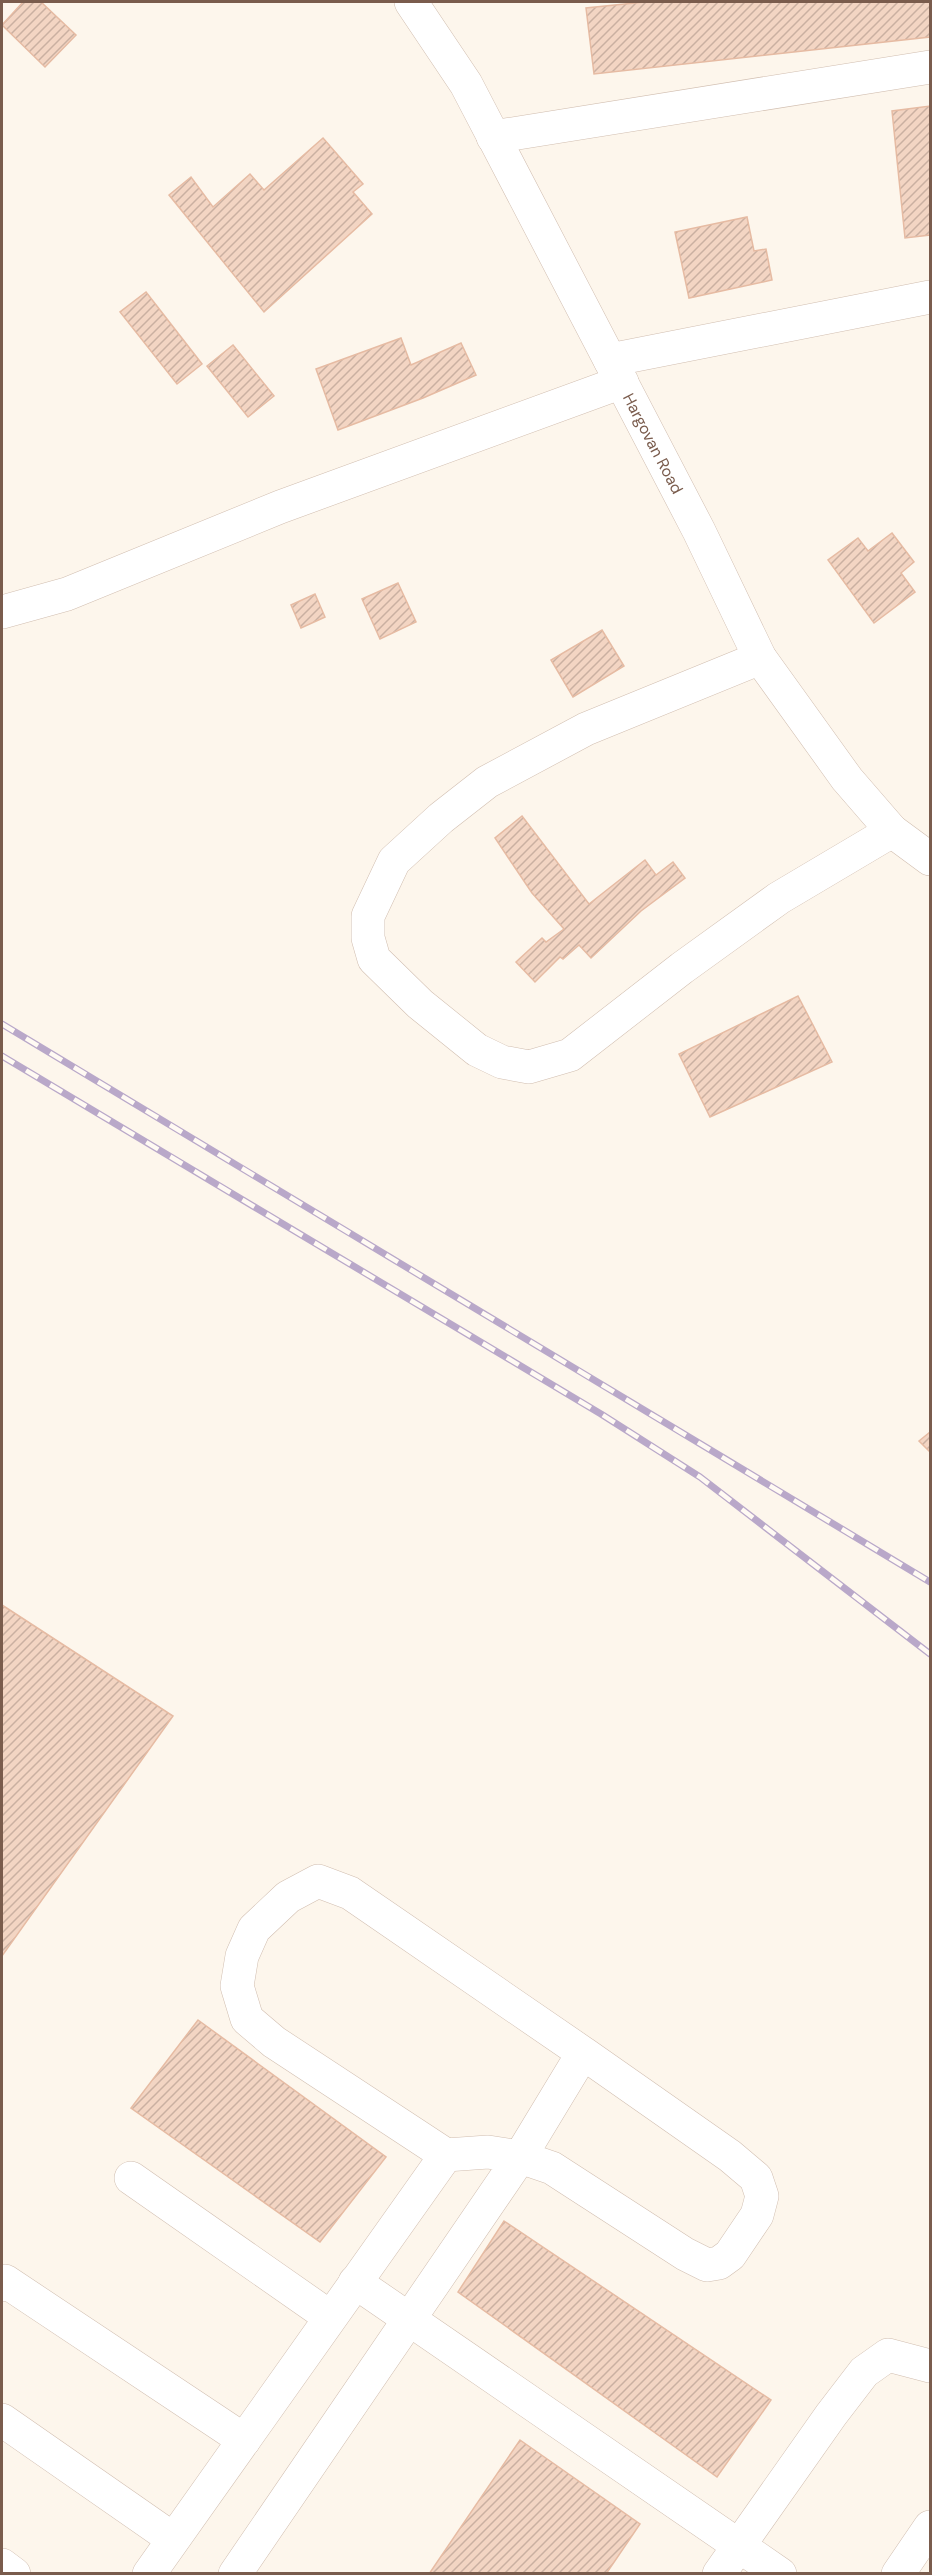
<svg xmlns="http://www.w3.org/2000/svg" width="932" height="2575" font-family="'DM Sans',sans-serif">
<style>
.building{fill:url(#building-hatch);stroke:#e6bba3;stroke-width:1.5}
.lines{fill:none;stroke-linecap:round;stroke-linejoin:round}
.minor-casing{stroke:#d1beb0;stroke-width:34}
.minor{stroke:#fff;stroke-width:33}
.rail-casing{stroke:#b9a8c9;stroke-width:7}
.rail{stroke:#fffaf3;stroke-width:4.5;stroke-dasharray:14;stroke-linecap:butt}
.labels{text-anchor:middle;stroke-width:4.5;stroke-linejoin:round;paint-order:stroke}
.street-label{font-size:16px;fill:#7a5c4d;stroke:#fffaf3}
</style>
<defs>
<pattern id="building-hatch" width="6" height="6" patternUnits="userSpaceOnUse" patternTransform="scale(1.5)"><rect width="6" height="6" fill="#f3d5c3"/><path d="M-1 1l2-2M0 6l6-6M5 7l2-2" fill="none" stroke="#cab0a1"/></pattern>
</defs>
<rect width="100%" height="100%" fill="#fdf6ec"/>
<!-- building -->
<g class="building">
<polygon points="23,2 41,2 76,35 45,67 2,25"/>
<polygon points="644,2 930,2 930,37 594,74 586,8"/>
<polygon points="930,106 930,235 905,238 892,111"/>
<polygon points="323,138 363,184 353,192 372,214 264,312 169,195 191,177 213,207 250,174 264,190"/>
<polygon points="747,217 754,251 766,249 772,280 689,298 675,232"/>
<polygon points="146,292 202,364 177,384 120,312"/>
<polygon points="401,338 411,365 461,343 476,375 423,398 338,430 316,369"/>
<polygon points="233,345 274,396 248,417 207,366"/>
<polygon points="892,533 914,562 901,573 915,592 874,623 828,560 858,538 868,551"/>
<polygon points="398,583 416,622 380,639 362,599"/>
<polygon points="315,594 325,617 301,628 291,605"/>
<polygon points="602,630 624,666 573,697 551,660"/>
<polygon points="522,816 589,904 645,860 656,875 673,862 685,878 641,911 591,958 579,945 563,959 560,957 535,982 516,962 542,938 546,942 564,929 532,893 495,838"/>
<polygon points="798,996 832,1062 710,1117 679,1054"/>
<polygon points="930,1432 930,1452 919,1441"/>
<polygon points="2,1605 173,1716 2,1956"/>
<polygon points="198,2020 386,2157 320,2242 131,2108"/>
<polygon points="504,2221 771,2400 717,2477 458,2292"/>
<polygon points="520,2440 640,2524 606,2574 429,2574"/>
</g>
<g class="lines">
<!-- minor casing -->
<g class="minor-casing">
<g id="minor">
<path id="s1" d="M 411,2 L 466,84 L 699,531 L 760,658 L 847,779 L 892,831 L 930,859"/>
<polyline points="493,137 930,67"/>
<polyline points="610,360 930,297"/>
<polyline points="2,612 67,594 280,507 622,382"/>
<polyline points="760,658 586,729 487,782 441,818 394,861 368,916 368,938 374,959 420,1004 477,1050 502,1062 529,1067 570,1055 682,968 779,898 892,831"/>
<polyline points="131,2178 330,2317"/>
<polyline points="355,2282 780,2574"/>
<polyline points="2,2285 5,2281 244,2440"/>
<polyline points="2,2420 173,2539"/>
<polyline points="2,2565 14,2574"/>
<polyline points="149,2574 446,2155"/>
<polyline points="235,2574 520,2157 583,2053 350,1893 318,1881 288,1897 254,1929 242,1956 237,1986 247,2019 274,2042 446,2155 488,2152 520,2157 552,2168 685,2254 707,2265 719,2263 730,2255 757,2215 762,2196 756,2178 730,2156 583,2053"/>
<polyline points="719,2574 831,2415 864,2372 888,2355 930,2366"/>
<polyline points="898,2574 930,2527"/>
</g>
</g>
<!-- minor -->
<use href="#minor" class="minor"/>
<!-- rail casing -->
<g class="rail-casing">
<g id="rail">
<polyline points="2,1024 930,1582"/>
<polyline points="2,1056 601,1414 700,1477 930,1654"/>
</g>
</g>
<!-- rail -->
<use href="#rail" class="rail"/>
</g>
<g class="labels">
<!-- street labels -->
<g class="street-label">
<text dy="6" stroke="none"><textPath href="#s1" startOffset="504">Hargovan Road</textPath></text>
</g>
</g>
<!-- border -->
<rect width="932" height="2575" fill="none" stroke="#7a5c4d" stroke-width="6"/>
</svg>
